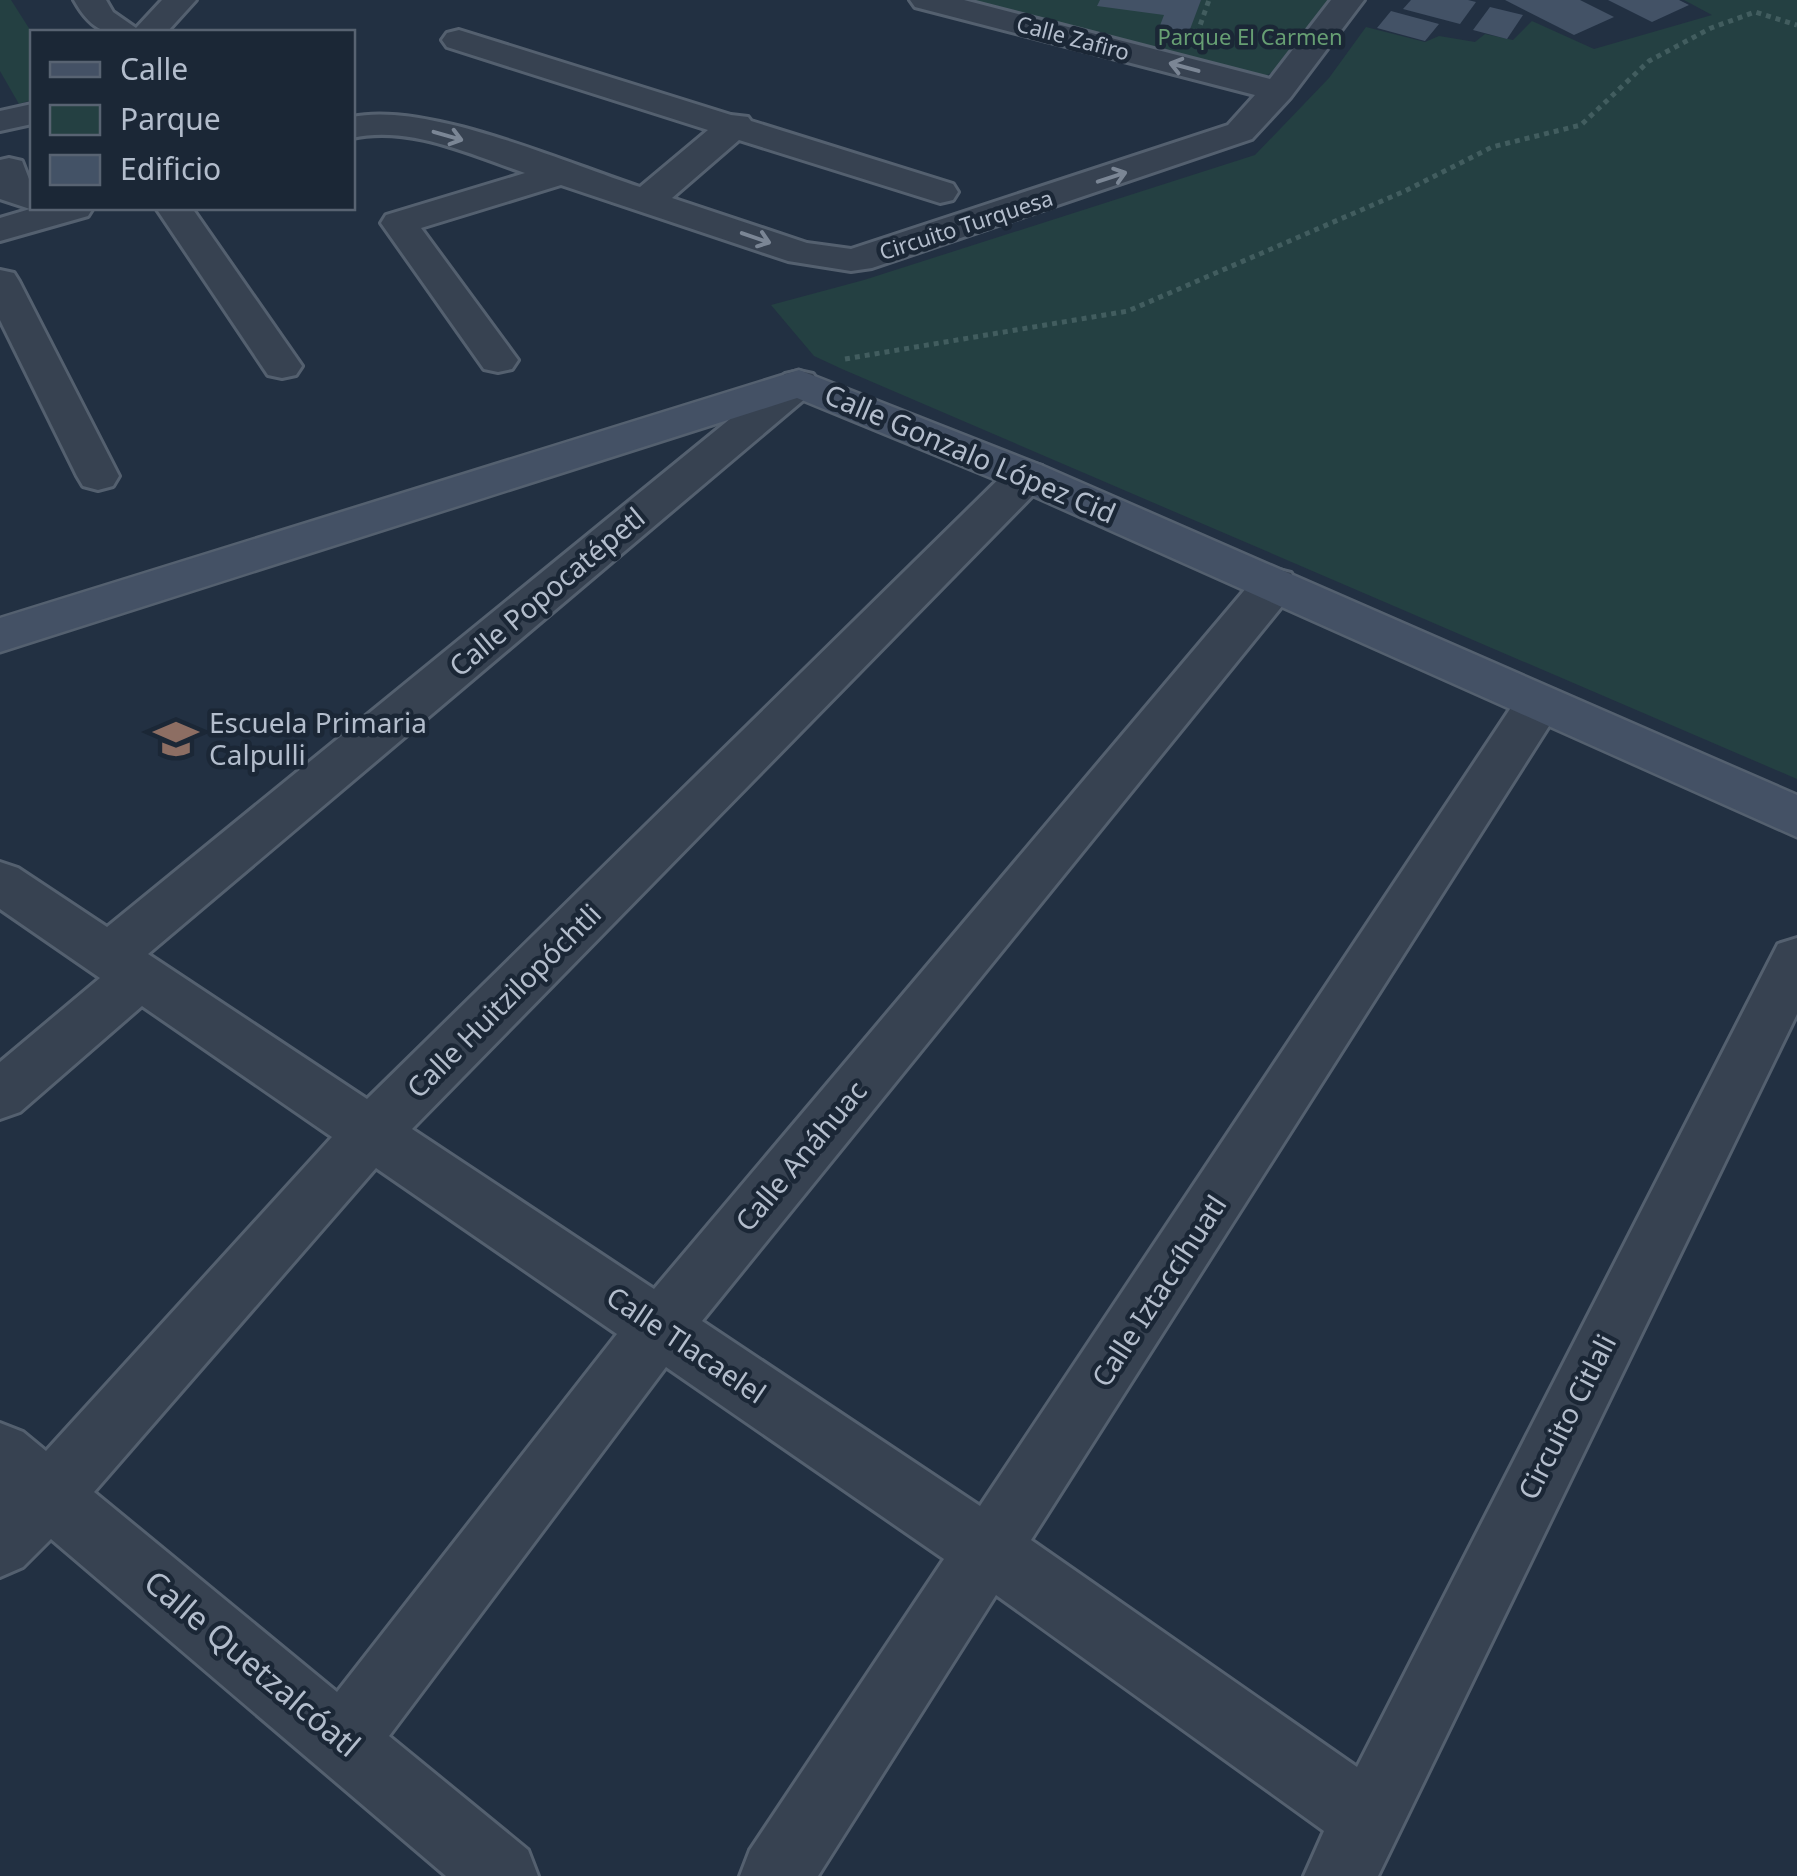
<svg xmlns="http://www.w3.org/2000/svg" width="1797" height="1876" font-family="'Noto Sans',sans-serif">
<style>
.green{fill:#244042}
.building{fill:#435266}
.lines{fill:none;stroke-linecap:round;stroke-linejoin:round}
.street-casing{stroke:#54606f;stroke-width:6}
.secondary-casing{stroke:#54606f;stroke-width:5}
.path{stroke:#425d5f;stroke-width:5;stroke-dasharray:5 5;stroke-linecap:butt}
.street{fill:#374251;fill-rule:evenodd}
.secondary{fill:#445165;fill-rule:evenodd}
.oneway{stroke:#7b8695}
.labels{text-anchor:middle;stroke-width:9;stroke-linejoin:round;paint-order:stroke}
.far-park-label{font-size:22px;fill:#679f73;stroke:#1b2736}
.far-street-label{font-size:22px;fill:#b3bdcc;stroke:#1b2736}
.street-label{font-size:28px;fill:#b3bdcc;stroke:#1b2736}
.poi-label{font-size:28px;fill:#b3bdcc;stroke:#1b2736;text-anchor:start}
.near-street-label{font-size:32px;fill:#b3bdcc;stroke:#1b2736}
</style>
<rect width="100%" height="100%" fill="#223042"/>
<!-- green -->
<g class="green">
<polygon points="0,0 11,0 32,33 32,100 19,104 0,71"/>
<polygon points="949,0 1332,0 1279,68 1264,77 1240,75"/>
<polygon points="1684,0 1797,0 1797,779 842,369 814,356 771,305 864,280 1255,155 1329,78 1366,27 1425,42 1439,36 1475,42 1485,34 1513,40 1532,21 1594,49 1712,15"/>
</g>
<!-- building -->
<g class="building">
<polygon points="1100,0 1201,0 1186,40 1156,36 1164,15 1097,6"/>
<polygon points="1411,0 1468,0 1476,2 1460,24 1403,9"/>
<polygon points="1505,0 1580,0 1614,17 1574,35"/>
<polygon points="1608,0 1679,0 1689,5 1652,22"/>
<polygon points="1490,7 1523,15 1507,39 1473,30"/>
<polygon points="1391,11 1439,24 1425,41 1377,28"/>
</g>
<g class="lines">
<!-- street casing -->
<g class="street-casing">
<g id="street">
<path d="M 74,0 L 106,0 L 113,12 L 136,28 L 162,0 L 196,0 L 167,32 C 120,32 99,45 74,0 Z"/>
<path d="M 910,0 L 964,0 L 1270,79 L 1331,0 L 1364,0 L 1290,98 L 1252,139 L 872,268 L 851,271 L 788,261 L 561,185 L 421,228 L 518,360 L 512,369 L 498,372 L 484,369 L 381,223 L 386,215 L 525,173 C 471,155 410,125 352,138 L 352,117 C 427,101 566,163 640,187 L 708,130 L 447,47 L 442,40 L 447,33 L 459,30 L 731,115 L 748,117 L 751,121 L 953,184 L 958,192 L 953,200 L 940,203 L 739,140 L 672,198 L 807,243 L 851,249 L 1228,125 L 1255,95 L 915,7 Z"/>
<polygon points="32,104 32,124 0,131 0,111"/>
<polygon points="9,158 22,161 32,187 32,208 93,208 88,216 0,241 0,218 30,209 0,199 0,160"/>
<polygon points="156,208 192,208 302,366 296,375 282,378 268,375"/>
<polygon points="0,270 14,273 19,281 119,476 113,486 98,490 83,486 77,476 0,320"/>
<path d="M 799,371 L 813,374 L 819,383 L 813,392 L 148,954 L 367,1099 L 1012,466 L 1027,462 L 1042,466 L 1048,476 L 1042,486 L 412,1129 L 654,1289 L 1259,573 L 1275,569 L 1291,573 L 1297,584 L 1291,595 L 702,1321 L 980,1506 L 1522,691 L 1539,686 L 1556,691 L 1563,703 L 1556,715 L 1031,1540 L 1357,1767 L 1778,944 L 1797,938 L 1797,1014 L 1378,1876 L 1304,1876 L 1324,1831 L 996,1595 L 818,1876 L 740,1876 L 750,1850 L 944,1559 L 666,1367 L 389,1736 L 528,1850 L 538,1876 L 446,1876 L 51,1539 L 23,1567 L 0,1577 L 0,1423 L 23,1432 L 46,1451 L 332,1137 L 142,1006 L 20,1112 L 0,1119 L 0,1062 L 100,978 L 0,909 L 0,862 L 18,868 L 107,927 L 785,374 ZM 376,1168 L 617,1334 L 337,1692 L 94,1492 Z"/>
</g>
</g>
<!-- secondary casing -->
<g class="secondary-casing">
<polygon id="secondary" points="799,370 1043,466 1797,795 1797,837 1011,486 797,398 0,652 0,618"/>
</g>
<!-- path -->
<g class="path">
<polyline points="1197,34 1209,0"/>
<polyline points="845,359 1128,311 1405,191 1492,147 1581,125 1649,61 1711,28 1755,12 1797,25"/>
</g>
<!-- street -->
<use href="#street" class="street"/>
<!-- secondary -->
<use href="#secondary" class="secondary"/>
</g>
<!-- one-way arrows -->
<defs><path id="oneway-shaft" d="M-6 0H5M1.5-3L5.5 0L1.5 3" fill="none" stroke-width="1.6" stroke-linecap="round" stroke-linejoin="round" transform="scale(2.5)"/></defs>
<g class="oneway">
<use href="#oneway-shaft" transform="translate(1184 67) rotate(-165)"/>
<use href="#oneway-shaft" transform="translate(448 136) rotate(16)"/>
<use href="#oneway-shaft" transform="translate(1112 177) rotate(-18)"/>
<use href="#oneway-shaft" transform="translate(756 238) rotate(19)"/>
</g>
<!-- icons -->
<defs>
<g id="school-bare" transform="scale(3.45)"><path d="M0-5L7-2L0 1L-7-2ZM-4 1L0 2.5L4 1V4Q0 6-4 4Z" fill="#8d6e63" stroke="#1b2736" stroke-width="2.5" paint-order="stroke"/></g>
</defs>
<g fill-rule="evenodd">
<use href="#school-bare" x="176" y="739"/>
</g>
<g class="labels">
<!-- far-park labels -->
<g class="far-park-label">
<text x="1250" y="45">Parque El Carmen</text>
</g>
<!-- far-street labels -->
<g class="far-street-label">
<text transform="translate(1073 38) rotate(15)" y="8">Calle Zafiro</text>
<text transform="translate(966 225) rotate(-18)" y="8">Circuito Turquesa</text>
</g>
<!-- street labels -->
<g class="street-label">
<text transform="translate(970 454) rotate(23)" y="10">Calle Gonzalo López Cid</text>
<text transform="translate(547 592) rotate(-40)" y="10">Calle Popocatépetl</text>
<text transform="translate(504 1001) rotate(-45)" y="10">Calle Huitzilopóchtli</text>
<text transform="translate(801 1156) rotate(-50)" y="10">Calle Anáhuac</text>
<text transform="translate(1159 1291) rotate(-57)" y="10">Calle Iztaccíhuatl</text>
<text transform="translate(686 1345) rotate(34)" y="10">Calle Tlacaelel</text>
<text transform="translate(1567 1417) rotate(-63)" y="10">Circuito Citlali</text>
</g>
<!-- poi labels -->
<g class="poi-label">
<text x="209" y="733">Escuela Primaria<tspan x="209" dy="32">Calpulli</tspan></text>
</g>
<!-- near-street labels -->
<g class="near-street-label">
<text transform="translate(252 1664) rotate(40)" y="11">Calle Quetzalcóatl</text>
</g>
</g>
<!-- legend -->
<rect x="30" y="30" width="325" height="180" fill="#1b2736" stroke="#586372" stroke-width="2.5"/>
<rect x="50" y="62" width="50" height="15" fill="#445165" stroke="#586372" stroke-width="2.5"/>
<text x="120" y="80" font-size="30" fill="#b3bdcc">Calle</text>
<rect x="50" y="105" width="50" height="30" fill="#244042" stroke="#586372" stroke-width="2.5"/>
<text x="120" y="130" font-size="30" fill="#b3bdcc">Parque</text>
<rect x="50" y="155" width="50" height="30" fill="#435266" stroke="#586372" stroke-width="2.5"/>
<text x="120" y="180" font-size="30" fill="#b3bdcc">Edificio</text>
</svg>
